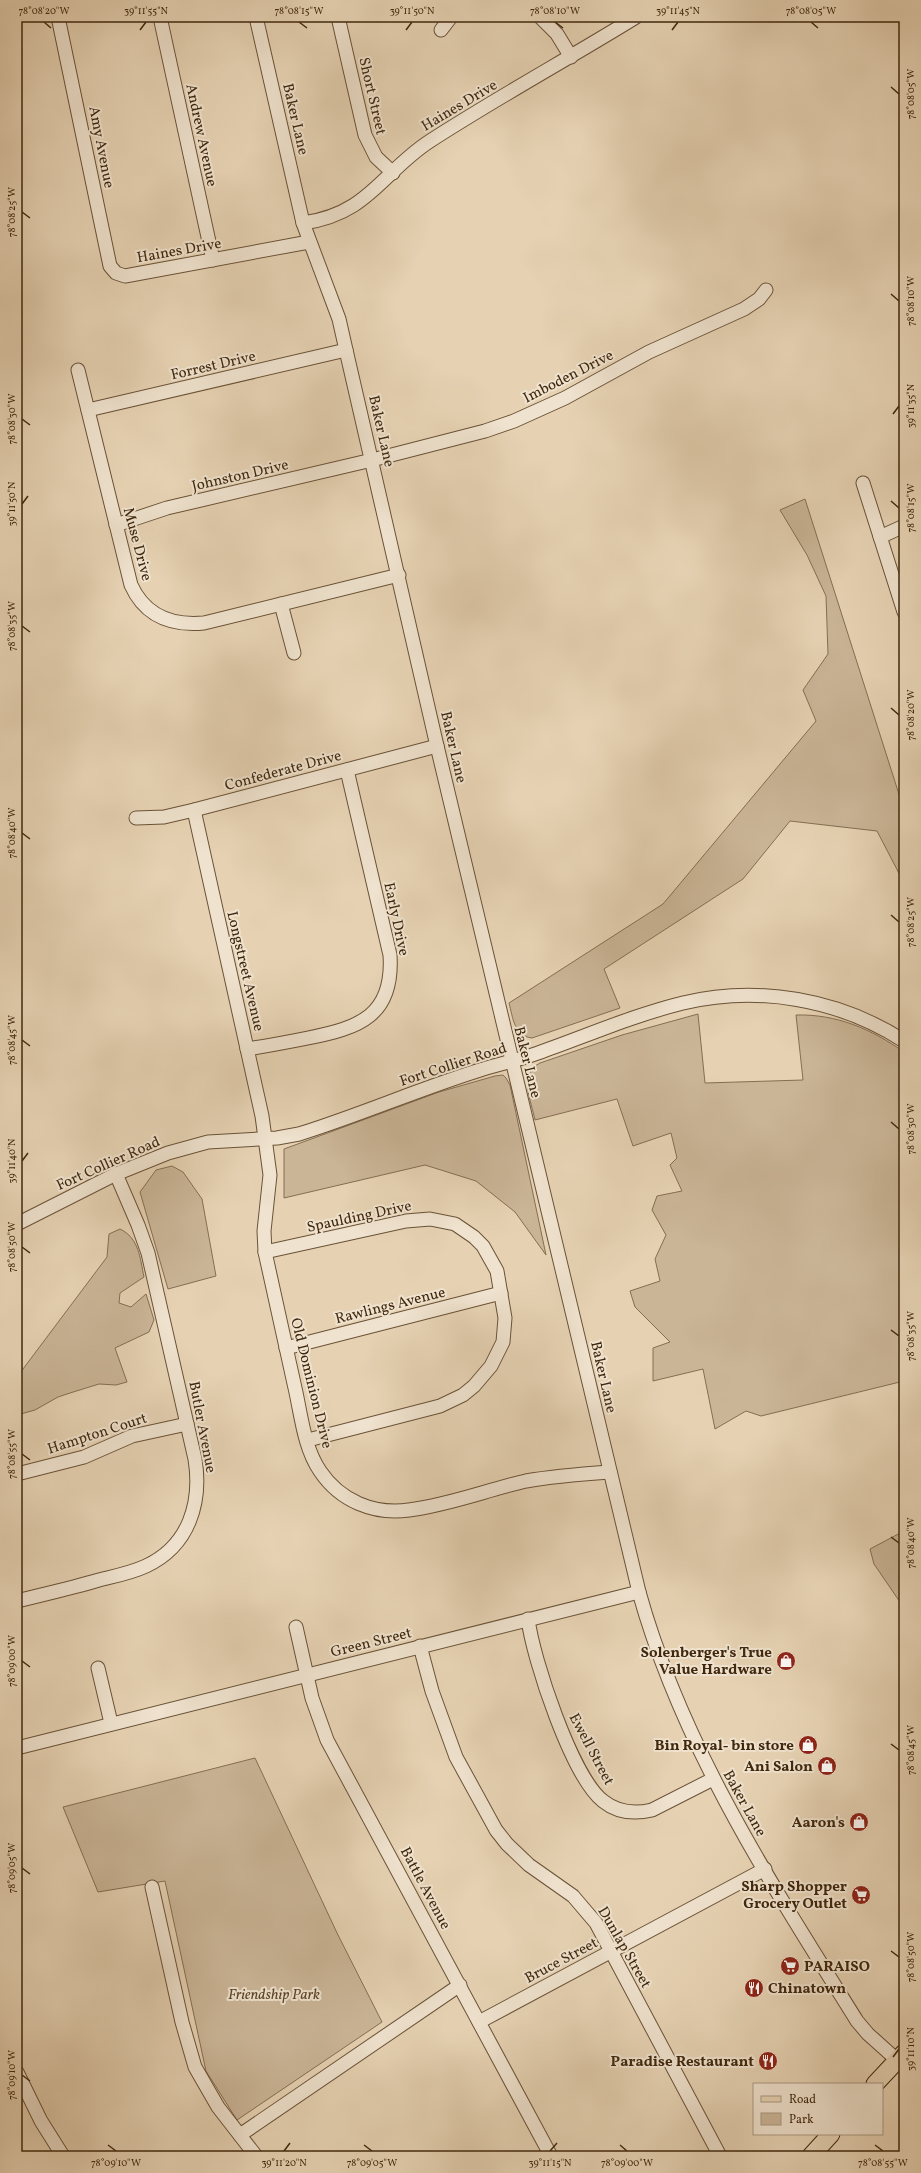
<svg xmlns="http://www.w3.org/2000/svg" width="921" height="2173" font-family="Vollkorn,serif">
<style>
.green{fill:#cab597;stroke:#856e52}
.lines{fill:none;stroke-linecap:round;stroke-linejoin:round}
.minor-casing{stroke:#6a5237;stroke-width:15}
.major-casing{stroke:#40280e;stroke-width:19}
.minor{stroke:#efe2ce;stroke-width:13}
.major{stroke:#e6d2b3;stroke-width:17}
.ticks{fill:none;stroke:#40280e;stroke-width:1.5}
.labels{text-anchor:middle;stroke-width:4;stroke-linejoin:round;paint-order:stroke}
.street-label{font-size:15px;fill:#40280e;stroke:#efe2ce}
.poi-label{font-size:15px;font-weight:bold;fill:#40280e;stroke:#efe2ce;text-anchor:end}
.park-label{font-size:15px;font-style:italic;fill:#5c4429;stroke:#efe2ce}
.neatline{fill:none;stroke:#40280e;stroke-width:1.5}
.ticks-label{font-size:10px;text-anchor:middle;fill:#40280e}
</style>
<rect width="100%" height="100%" fill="#e6d2b3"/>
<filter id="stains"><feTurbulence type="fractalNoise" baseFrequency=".005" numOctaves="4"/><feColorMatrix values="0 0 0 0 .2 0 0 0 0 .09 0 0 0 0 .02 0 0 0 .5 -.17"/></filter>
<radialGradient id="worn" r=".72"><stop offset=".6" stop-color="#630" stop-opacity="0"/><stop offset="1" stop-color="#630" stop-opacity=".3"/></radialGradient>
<!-- green -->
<g class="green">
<path d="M 805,499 L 904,810 L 904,883 L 877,831 L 790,821 L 743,879 L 604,969 L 620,1008 L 532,1038 C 514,1036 513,1018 509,1003 L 663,904 L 816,721 L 803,690 L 828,654 L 826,596 L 807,555 L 780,510 Z"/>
<path d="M 698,1014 L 705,1083 L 803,1080 L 796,1015 C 837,1014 871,1029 904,1052 L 904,1381 L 761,1416 L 746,1411 L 715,1429 L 703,1369 L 653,1381 L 653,1348 L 670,1342 L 635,1307 L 630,1291 L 660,1281 L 655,1259 L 666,1235 L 652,1210 L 657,1196 L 682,1191 L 670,1165 L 677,1158 L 671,1133 L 633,1146 L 617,1099 L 535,1120 C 531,1100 518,1074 540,1063 L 622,1035 Z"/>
<polygon points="503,1075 506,1078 510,1085 546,1255 515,1212 476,1181 425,1165 284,1198 284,1149 439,1092 495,1076"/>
<polygon points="172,1166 183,1172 202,1199 216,1276 168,1289 140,1192 156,1170"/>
<path d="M 120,1229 C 139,1238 140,1258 144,1277 L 120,1293 L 119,1303 L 131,1307 L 146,1294 L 154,1320 L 149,1332 L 115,1348 L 127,1382 L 116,1385 L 99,1384 L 70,1393 L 58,1397 L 35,1410 L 17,1415 L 17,1377 L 107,1257 L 109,1234 Z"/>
<polygon points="904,1531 904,1605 902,1605 874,1564 870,1549"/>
<polygon points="255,1758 338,1935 382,2022 237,2120 206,2071 165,1881 98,1892 63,1807"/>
</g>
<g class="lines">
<!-- minor casing -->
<g class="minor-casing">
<g id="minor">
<polyline points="58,17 110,266 116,273 125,276 309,242"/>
<polyline points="160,17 213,260"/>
<path d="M 256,17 L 303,223 L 339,319 L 346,350 L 437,746 L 639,1592 C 682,1747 772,1885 857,2021 L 868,2034 L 897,2060"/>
<polyline points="338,17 365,135 376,157 393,173"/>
<polyline points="540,17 557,34 571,57"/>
<polyline points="441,30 451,17"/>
<path d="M 303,223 C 369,214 382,172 430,141 C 498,97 568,59 636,17"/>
<path d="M 78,370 L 131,585 C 145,616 171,626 204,623 L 399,575"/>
<polyline points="88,410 346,350"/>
<polyline points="863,483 904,612"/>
<polyline points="116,525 167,508 372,460 485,431 514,421 565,398 649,352 744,309 759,299 766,290"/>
<polyline points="880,537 904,526"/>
<polyline points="281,604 294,653"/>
<path d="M 194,810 L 262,1116 L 270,1175 L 264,1231 L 265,1252 C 275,1297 285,1342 295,1388 C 301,1414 304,1448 320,1471 C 340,1501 374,1515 409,1510 C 449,1505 487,1490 526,1481 C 554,1476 582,1474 610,1472"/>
<polyline points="136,818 164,817 194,810 437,746"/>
<path d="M 247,1049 C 267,1046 288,1042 308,1038 C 359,1028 394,1016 390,955 L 347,770"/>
<path d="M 17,1224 L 116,1174 L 168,1153 L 208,1142 L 277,1138 L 299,1134 C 360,1115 419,1089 480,1070 C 499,1064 519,1060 538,1053 C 586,1036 634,1015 683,1003 C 758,985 839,999 904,1041"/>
<polyline points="265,1252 406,1221 430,1219 455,1224 474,1237 483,1246 497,1271 505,1318 503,1342 491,1366 474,1386 463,1395 440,1406 308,1440"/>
<polyline points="286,1348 501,1293"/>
<polyline points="17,1474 84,1457 132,1436 187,1424"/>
<path d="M 17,1601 C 45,1594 72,1588 99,1580 C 115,1576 131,1573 146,1566 C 189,1546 202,1503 195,1459 L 148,1253 L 138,1225 L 116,1174"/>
<path d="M 528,1619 C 533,1659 572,1777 603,1801 C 618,1813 635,1814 652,1810 L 713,1779"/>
<polyline points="296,1627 312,1698 327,1740 551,2156"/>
<polyline points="420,1646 432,1691 456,1757 496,1830 507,1844 529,1865 573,1896 596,1923 720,2156"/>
<polyline points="98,1668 111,1723"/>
<polyline points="17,1748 639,1592"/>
<polyline points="152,1887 182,2022 195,2067 218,2107 256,2156"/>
<polyline points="479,2022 765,1869"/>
<polyline points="17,2072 41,2121 63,2156"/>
<polyline points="240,2135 460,1985"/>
</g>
</g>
<!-- major casing -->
<g class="major-casing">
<g id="major">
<polyline points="875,2084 904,2053"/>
<polyline points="811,2156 831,2134"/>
</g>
</g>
<!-- minor -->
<use href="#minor" class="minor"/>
<!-- major -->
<use href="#major" class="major"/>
</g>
<!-- ticks -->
<path class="ticks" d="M 44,22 L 51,28M 299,22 L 307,28M 555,22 L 563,28M 811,22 L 818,28M 140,30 L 146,22M 406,30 L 412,22M 672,30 L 678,22M 891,87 L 899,94M 22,212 L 30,218M 891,294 L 899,301M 893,414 L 899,406M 22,419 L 30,425M 891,501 L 899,508M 22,504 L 28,496M 22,626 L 30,632M 891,708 L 899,715M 22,833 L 30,839M 891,915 L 899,922M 22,1040 L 30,1046M 891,1122 L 899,1129M 22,1161 L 28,1153M 22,1247 L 30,1253M 891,1330 L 899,1336M 22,1454 L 30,1460M 891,1537 L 899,1543M 22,1661 L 30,1667M 891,1744 L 899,1750M 22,1868 L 30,1874M 891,1951 L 899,1957M 893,2057 L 899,2049M 22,2075 L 30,2081M 108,2145 L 116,2151M 364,2145 L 372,2151M 620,2145 L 627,2151M 875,2145 L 883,2151M 284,2151 L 290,2143M 550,2151 L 557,2143"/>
<!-- icons -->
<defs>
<g id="shop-disc" transform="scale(1)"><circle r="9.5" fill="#8f2418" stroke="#efe2ce"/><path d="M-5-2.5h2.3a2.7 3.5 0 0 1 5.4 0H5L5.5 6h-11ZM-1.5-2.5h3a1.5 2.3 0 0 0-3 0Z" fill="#fff"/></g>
<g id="supermarket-disc" transform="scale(1)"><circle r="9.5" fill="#8f2418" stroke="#efe2ce"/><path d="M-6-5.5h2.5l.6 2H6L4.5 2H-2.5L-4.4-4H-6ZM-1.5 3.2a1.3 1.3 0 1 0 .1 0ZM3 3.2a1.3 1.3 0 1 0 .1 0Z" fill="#fff"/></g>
<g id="restaurant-disc" transform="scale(1)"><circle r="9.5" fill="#8f2418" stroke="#efe2ce"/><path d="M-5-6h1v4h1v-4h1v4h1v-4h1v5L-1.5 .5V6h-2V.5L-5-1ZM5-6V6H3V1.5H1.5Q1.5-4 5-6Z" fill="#fff"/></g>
</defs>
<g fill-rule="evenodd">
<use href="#shop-disc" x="786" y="1661"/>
<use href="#shop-disc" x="808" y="1745"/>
<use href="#shop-disc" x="827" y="1766"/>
<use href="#shop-disc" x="859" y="1822"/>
<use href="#supermarket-disc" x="861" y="1895"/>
<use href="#supermarket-disc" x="790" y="1966"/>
<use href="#restaurant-disc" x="754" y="1988"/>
<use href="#restaurant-disc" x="768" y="2061"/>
</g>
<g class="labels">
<!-- street labels -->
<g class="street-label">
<text transform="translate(373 96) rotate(77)" y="5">Short Street</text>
<text transform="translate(459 105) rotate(-31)" y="5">Haines Drive</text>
<text transform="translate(296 119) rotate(77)" y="5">Baker Lane</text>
<text transform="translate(202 135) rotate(78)" y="5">Andrew Avenue</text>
<text transform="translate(102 147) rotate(79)" y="5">Amy Avenue</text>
<text transform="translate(179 250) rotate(-10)" y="5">Haines Drive</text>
<text transform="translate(213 365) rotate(-13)" y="5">Forrest Drive</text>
<text transform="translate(568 376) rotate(-27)" y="5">Imboden Drive</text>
<text transform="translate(382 431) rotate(77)" y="5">Baker Lane</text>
<text transform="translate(240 475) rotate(-13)" y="5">Johnston Drive</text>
<text transform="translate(138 544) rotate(75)" y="5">Muse Drive</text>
<text transform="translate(454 747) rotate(77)" y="5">Baker Lane</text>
<text transform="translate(283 770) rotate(-15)" y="5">Confederate Drive</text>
<text transform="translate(397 919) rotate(78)" y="5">Early Drive</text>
<text transform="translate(246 971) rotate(77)" y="5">Longstreet Avenue</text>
<text transform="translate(528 1062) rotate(76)" y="5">Baker Lane</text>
<text transform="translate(453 1064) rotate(-18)" y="5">Fort Collier Road</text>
<text transform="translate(108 1163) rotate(-24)" y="5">Fort Collier Road</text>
<text transform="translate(359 1216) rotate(-12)" y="5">Spaulding Drive</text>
<text transform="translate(390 1305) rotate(-14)" y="5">Rawlings Avenue</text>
<text transform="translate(604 1377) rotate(77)" y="5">Baker Lane</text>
<text transform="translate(312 1383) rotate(76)" y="5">Old Dominion Drive</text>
<text transform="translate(203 1427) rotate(79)" y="5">Butler Avenue</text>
<text transform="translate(97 1433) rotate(-18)" y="5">Hampton Court</text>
<text transform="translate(371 1642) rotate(-14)" y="5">Green Street</text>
<text transform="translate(592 1749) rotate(62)" y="5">Ewell Street</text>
<text transform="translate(745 1803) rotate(61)" y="5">Baker Lane</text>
<text transform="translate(426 1888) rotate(62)" y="5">Battle Avenue</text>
<text transform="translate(625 1947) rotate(60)" y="5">Dunlap Street</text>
<text transform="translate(561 1960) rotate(-28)" y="5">Bruce Street</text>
</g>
<!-- poi labels -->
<g class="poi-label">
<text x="772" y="1657">Solenberger's True<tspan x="772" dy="17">Value Hardware</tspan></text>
<text x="794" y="1750">Bin Royal- bin store</text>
<text x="813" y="1771">Ani Salon</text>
<text x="845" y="1827">Aaron's</text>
<text x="847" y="1891">Sharp Shopper<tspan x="847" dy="17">Grocery Outlet</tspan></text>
<text x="804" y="1971" text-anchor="start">PARAISO</text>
<text x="768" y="1993" text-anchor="start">Chinatown</text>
<text x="754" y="2066">Paradise Restaurant</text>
</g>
<!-- park labels -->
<g class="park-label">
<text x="274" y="1999">Friendship Park</text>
</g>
</g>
<!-- margin -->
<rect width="921" height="2173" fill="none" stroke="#e6d2b3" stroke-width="44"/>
<!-- legend -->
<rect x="753" y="2083" width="130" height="52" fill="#efe2ce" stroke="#a99881"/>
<rect x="761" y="2096" width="20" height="6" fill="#e6d2b3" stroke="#a99881"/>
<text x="789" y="2103" font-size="12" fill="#40280e">Road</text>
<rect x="761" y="2113" width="20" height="12" fill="#cab597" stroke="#a99881"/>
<text x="789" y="2123" font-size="12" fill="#40280e">Park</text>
<rect x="22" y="22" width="877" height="2129" class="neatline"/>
<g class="ticks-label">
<text x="44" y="14">78°08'20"W</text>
<text x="146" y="14">39°11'55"N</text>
<text x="299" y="14">78°08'15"W</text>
<text x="412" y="14">39°11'50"N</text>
<text x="555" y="14">78°08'10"W</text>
<text x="678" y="14">39°11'45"N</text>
<text x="811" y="14">78°08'05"W</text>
<text transform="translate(910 94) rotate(-90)" y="4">78°08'05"W</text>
<text transform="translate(11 212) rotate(-90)" y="4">78°08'25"W</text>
<text transform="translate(910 301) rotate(-90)" y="4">78°08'10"W</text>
<text transform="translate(910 406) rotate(-90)" y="4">39°11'35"N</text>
<text transform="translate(11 419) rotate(-90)" y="4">78°08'30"W</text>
<text transform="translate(11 504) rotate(-90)" y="4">39°11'50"N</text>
<text transform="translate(910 508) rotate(-90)" y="4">78°08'15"W</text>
<text transform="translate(11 626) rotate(-90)" y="4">78°08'35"W</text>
<text transform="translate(910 715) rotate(-90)" y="4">78°08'20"W</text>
<text transform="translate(11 833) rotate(-90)" y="4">78°08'40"W</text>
<text transform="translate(910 922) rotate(-90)" y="4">78°08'25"W</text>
<text transform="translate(11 1040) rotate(-90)" y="4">78°08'45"W</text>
<text transform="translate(910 1129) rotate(-90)" y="4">78°08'30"W</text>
<text transform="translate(11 1161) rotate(-90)" y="4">39°11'40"N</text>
<text transform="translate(11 1247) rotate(-90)" y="4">78°08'50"W</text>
<text transform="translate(910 1336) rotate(-90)" y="4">78°08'35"W</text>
<text transform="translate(11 1454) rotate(-90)" y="4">78°08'55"W</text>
<text transform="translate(910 1543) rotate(-90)" y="4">78°08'40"W</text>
<text transform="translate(11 1661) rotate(-90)" y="4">78°09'00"W</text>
<text transform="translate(910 1750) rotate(-90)" y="4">78°08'45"W</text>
<text transform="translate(11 1868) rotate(-90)" y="4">78°09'05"W</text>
<text transform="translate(910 1957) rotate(-90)" y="4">78°08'50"W</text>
<text transform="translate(910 2049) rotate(-90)" y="4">39°11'10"N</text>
<text transform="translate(11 2075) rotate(-90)" y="4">78°09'10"W</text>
<text x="116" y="2166">78°09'10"W</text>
<text x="284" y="2166">39°11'20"N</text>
<text x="372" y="2166">78°09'05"W</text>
<text x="550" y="2166">39°11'15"N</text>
<text x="627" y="2166">78°09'00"W</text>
<text x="883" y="2166">78°08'55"W</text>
</g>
<rect width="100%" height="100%" filter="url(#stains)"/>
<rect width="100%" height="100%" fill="url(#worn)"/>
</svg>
